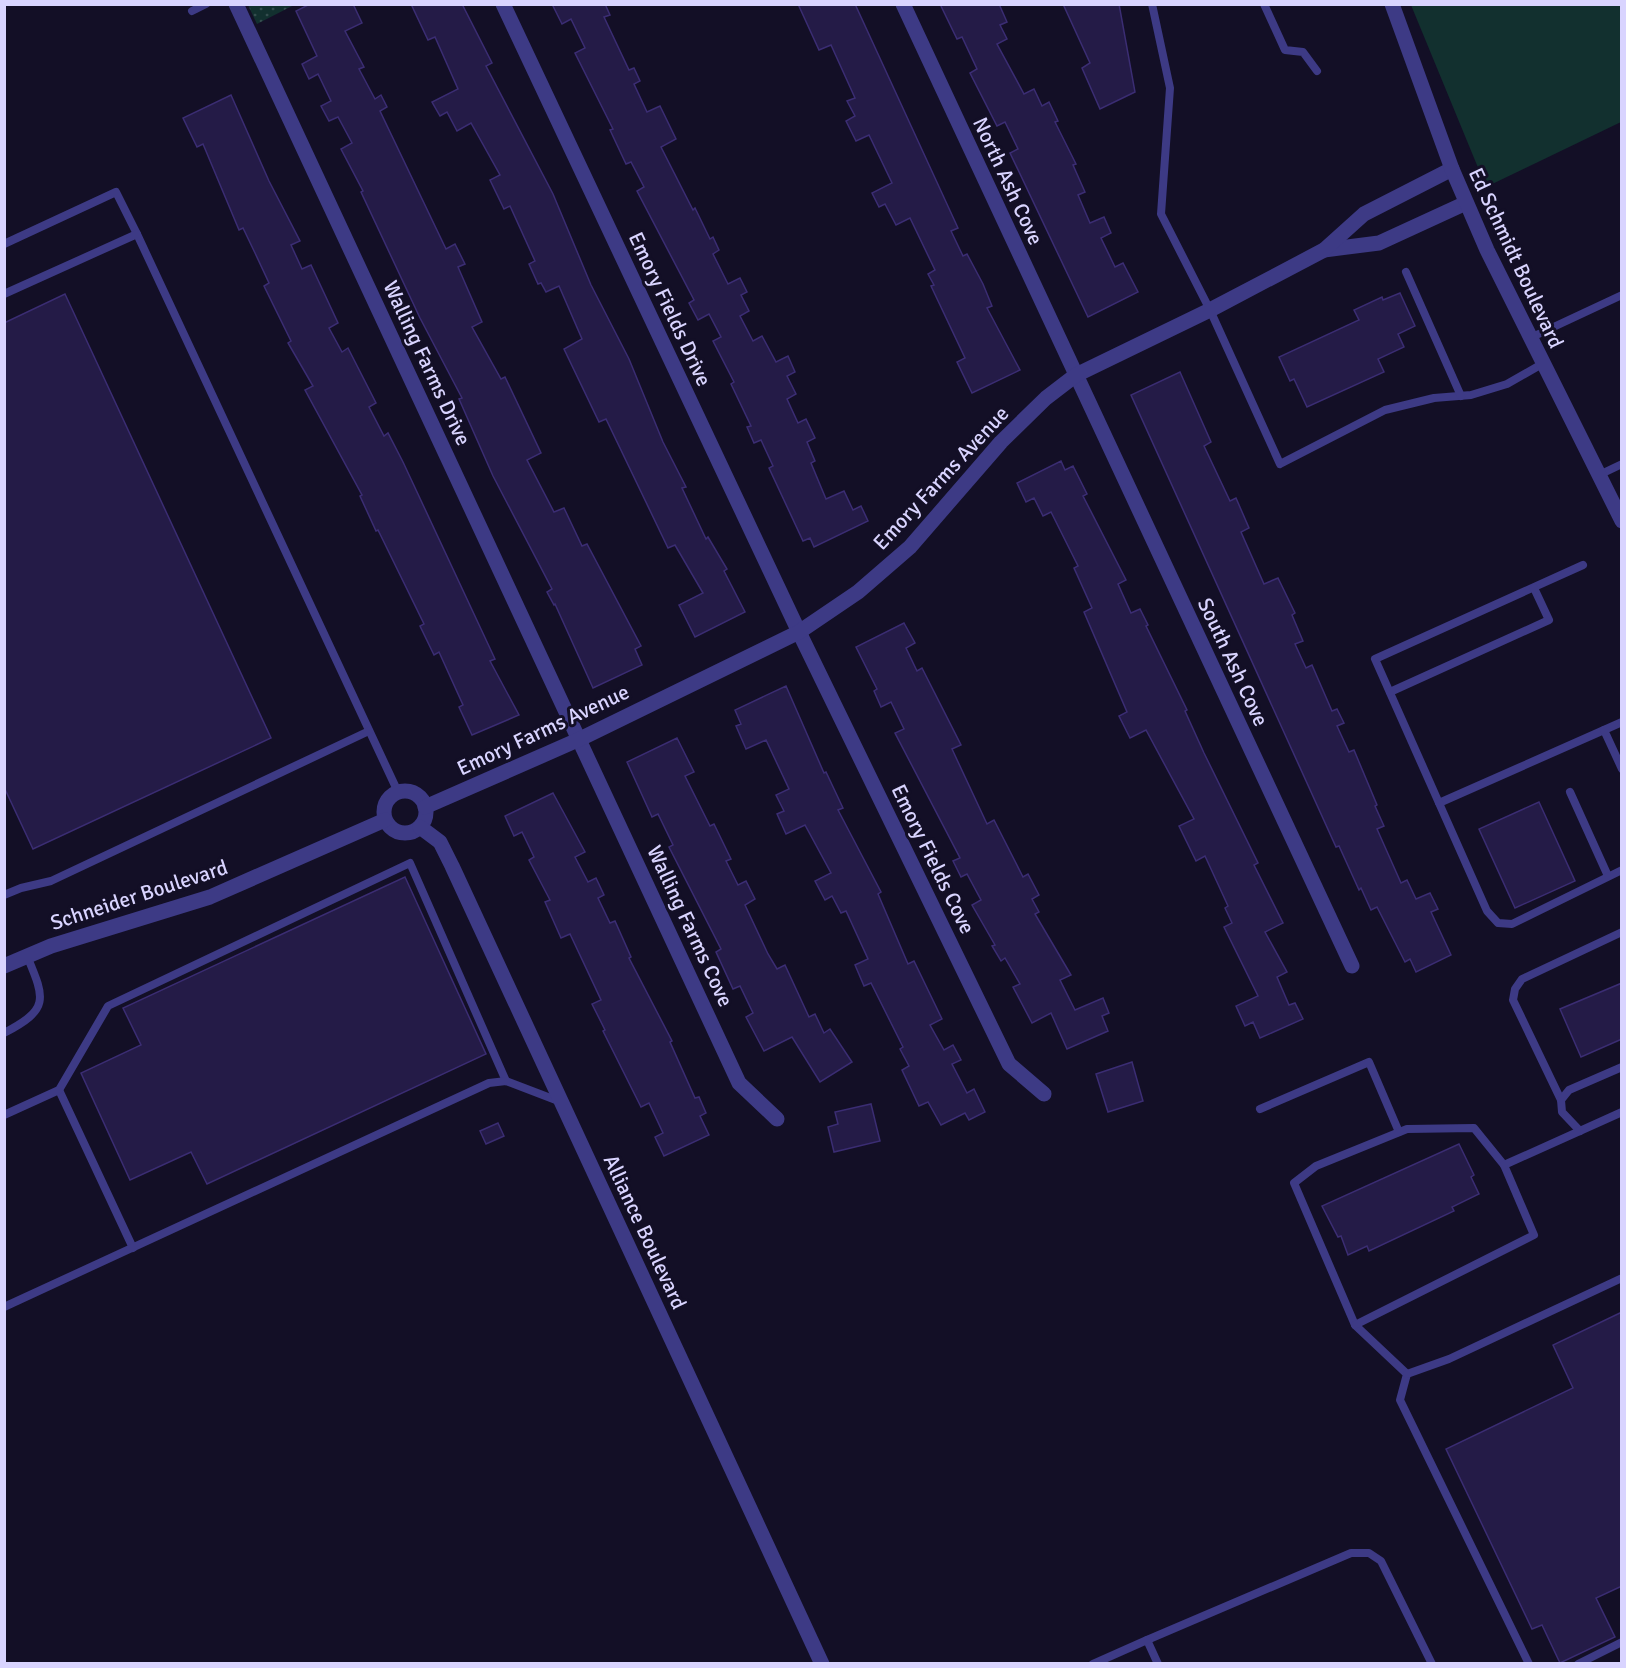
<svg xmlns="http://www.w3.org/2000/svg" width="1626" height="1668" font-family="Signika,sans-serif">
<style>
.grass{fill:#12302f}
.park{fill:url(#park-dots)}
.building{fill:#241b47;stroke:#3b2d73;stroke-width:1.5}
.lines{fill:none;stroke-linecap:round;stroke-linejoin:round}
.service{stroke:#3d3a85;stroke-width:8}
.minor{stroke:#3d3a85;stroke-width:15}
.tertiary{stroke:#3d3a85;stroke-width:15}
.labels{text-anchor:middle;stroke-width:6;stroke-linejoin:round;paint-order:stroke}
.street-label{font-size:21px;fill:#d9d4ff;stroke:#130f26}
</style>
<defs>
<pattern id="park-dots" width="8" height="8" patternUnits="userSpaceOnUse" patternTransform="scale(1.5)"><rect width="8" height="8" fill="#12302f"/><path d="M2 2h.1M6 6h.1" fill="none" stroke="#344d4e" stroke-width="1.8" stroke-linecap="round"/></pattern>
</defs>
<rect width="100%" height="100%" fill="#130f26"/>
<!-- grass -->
<polygon class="grass" points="1411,5 1621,5 1621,122 1486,187"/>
<!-- park -->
<polygon class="park" points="248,5 294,5 257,24"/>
<!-- building -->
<g class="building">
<polygon points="310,4 353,4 362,23 345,31 364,67 359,69 375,99 381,95 387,107 380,111 446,249 455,244 465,264 458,267 482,322 472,327 501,379 505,377 541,453 527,460 554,512 564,508 582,546 587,544 641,646 635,649 642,665 593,688 555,604 554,605 547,592 552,589 493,476 459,399 462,398 420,318 361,192 363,191 341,149 352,143 338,117 329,121 321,106 331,101 318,74 309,79 302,64 317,56 296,11"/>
<polygon points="411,4 462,4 492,63 486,66 553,194 591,285 629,359 663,442 686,487 682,488 706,539 708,537 727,569 724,571 745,612 695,637 679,605 703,593 675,545 668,548 606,419 599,422 564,349 582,339 559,286 546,292 541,283 538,284 529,264 535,261 510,206 504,209 490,180 500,175 471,123 457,131 447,112 440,116 432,102 458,89 435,37 428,40"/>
<polygon points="552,4 605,4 610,15 604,17 629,70 634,68 640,81 634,84 647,112 660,106 676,139 661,147 693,210 695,208 710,239 713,237 719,250 713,254 728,284 740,278 747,292 741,295 749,311 740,316 753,341 762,336 776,362 788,356 795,372 787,376 796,394 787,399 798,423 806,419 815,438 807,442 815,461 811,463 826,499 844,491 853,510 861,506 868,521 814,547 810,538 803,541 769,468 773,466 761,440 754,443 747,427 751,426 731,384 734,382 713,341 721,337 709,314 698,320 689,303 694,300 637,191 644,187 631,162 626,164 610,130 613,129 575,53 585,48 571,19 562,24"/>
<polygon points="798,4 855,4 958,228 951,231 963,256 967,254 983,284 992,306 987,308 1020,370 972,393 957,362 965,358 931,286 934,285 928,274 935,270 910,218 896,225 885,204 879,207 872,193 892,183 869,135 856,141 846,121 855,116 847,101 855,98 831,45 819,50"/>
<polygon points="940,4 999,4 1007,22 1000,25 1007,39 997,44 1024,94 1034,89 1042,106 1049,102 1058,121 1055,122 1076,164 1073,165 1085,192 1078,195 1090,223 1104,217 1111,233 1101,238 1115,267 1123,263 1138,292 1088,317 1010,153 1018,149 1005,122 997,126 970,73 977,69 962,37 957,39"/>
<polygon points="1063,4 1119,4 1135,92 1100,109 1082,68 1090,63"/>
<polygon points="231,95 269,181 300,241 291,245 302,269 311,265 338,323 329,328 342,352 348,348 376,403 369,407 384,436 388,433 403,462 495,659 490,661 519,715 472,735 459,707 463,705 439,652 434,655 420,626 424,624 378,530 376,531 360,496 362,495 305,390 313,386 288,343 291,341 264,286 269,283 255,253 243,228 239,230 203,144 197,147 183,118"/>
<polygon points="1400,293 1415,326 1398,334 1404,347 1378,359 1384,372 1307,407 1294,379 1290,381 1279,357 1359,320 1354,310 1382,297 1383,300"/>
<polygon points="65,294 271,738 33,849 4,787 4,323"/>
<polygon points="1180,372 1211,442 1204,446 1230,501 1236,498 1249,528 1241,532 1264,584 1278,578 1295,613 1292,615 1303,641 1295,644 1306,668 1312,665 1332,711 1337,709 1344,723 1337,726 1349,752 1354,750 1377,805 1375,806 1384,826 1377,829 1401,883 1407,880 1416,899 1430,893 1438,909 1431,912 1451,955 1416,972 1410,959 1405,962 1377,907 1371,910 1361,888 1359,890 1339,846 1336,847 1131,395"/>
<polygon points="1061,461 1065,470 1073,466 1087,494 1083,496 1126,580 1118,584 1131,613 1140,609 1148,625 1146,626 1187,710 1185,711 1204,753 1258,863 1254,865 1283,923 1265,932 1287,972 1277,977 1289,1005 1295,1003 1303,1019 1260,1038 1253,1022 1245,1026 1236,1006 1258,996 1224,927 1232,923 1225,908 1228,906 1205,856 1196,861 1179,826 1194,819 1146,730 1130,738 1119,716 1127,712 1084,612 1092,608 1074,568 1078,566 1051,512 1043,516 1034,498 1026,502 1017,483"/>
<polygon points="904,623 915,643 906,648 917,671 922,668 961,745 952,749 987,824 994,820 1023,877 1028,874 1039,895 1032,899 1039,912 1035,914 1071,975 1060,980 1075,1010 1103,998 1109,1013 1102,1016 1108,1031 1067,1049 1051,1013 1032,1023 1013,987 1020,984 1005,958 1001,961 992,946 995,945 972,905 981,900 967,874 961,877 953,861 960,858 895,733 904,729 891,702 881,707 874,691 877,689 856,647"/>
<polygon points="786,686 824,773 826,772 843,808 838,810 881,892 878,894 908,964 914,961 942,1019 930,1025 944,1050 953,1045 961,1060 952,1064 967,1093 974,1089 985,1112 969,1120 965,1113 941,1125 928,1102 919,1106 902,1070 909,1066 900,1049 903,1047 871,983 864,986 855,965 868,959 846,911 841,913 832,896 825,900 815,881 831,873 805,825 786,834 777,814 784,811 776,795 789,789 766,740 746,749 736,726 741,724 735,710"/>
<polygon points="677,738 694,772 685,776 710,826 714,824 731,859 726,861 738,885 746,881 755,899 745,905 768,954 777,969 785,965 809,1017 815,1014 824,1033 830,1029 852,1062 820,1082 792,1037 764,1051 746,1017 753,1013 740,986 733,989 716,952 721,949 669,847 673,845 658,814 652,817 627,762"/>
<polygon points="553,793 585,852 575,857 588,882 596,878 604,895 598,898 610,923 615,921 631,957 629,958 672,1041 670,1042 695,1098 699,1097 706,1113 700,1116 709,1135 664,1156 655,1137 663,1133 649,1103 641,1107 603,1031 605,1030 592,1004 601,1000 570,934 561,938 545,902 550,900 529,860 534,857 522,832 514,836 505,816"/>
<polygon points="1539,802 1575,881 1515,908 1479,829"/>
<polygon points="405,877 486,1054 207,1184 191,1152 130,1180 81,1073 141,1045 123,1008"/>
<polygon points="1622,983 1622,1039 1581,1057 1560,1009"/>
<polygon points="1132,1062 1143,1101 1108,1112 1096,1074"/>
<polygon points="871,1104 880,1141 834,1152 828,1127 838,1124 835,1112"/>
<polygon points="498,1123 504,1136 486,1144 480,1131"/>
<polygon points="1459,1144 1474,1175 1471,1177 1479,1194 1452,1207 1454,1211 1369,1251 1367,1246 1348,1255 1341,1236 1338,1237 1322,1206"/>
<polygon points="1622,1312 1622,1586 1596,1598 1615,1637 1560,1663 1542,1625 1532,1629 1446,1449 1573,1388 1553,1345"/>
</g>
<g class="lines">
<!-- service -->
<g class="service">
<polyline points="1152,4 1170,88 1161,214 1210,310 1280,464 1385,410 1434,398 1471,395 1507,384 1542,364"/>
<polyline points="1264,4 1285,50 1303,52 1317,71"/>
<polyline points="192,11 206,4"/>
<polyline points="4,244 116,192 137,234"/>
<polyline points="1406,272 1461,396"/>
<polyline points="4,294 137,234 398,792"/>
<polyline points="1530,338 1622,295"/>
<polyline points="1599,475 1622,464"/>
<polyline points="1583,565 1375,659 1439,803 1604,730"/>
<polyline points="1390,692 1549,620 1534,588"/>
<polyline points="1622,722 1604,730 1622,769"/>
<polyline points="1570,792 1608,876"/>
<polyline points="1439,803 1487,911 1498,923 1512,924 1622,870"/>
<polyline points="4,895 21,888 51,881 369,731"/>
<path d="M 4,1033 C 50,1009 45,999 27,956"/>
<polyline points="59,1090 133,1248"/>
<polyline points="1561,1100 1513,1000 1515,989 1522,979 1622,932"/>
<polyline points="1260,1109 1369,1062 1399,1132"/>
<polyline points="4,1115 59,1090 108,1006 410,863 506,1081"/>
<polyline points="1580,1131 1562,1112 1561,1100 1569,1090 1622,1067"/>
<polyline points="1504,1165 1474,1128 1407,1129 1316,1166 1294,1183 1355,1325 1407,1374 1400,1400 1529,1664"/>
<polyline points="4,1307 489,1083 506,1081 561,1102"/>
<polyline points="1355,1325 1534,1235 1504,1165 1622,1112"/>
<polyline points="1407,1374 1449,1359 1622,1278"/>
<polyline points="1147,1640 1351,1553 1369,1553 1381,1561 1432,1664"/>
<polyline points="1093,1664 1147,1640 1158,1664"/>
<polyline points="1578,1664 1622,1642"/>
</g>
<!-- minor -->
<g class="minor">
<polyline points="236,4 739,1083 777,1119"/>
<polyline points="503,4 799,632 1009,1064 1044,1094"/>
<polyline points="903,4 1352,966"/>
<polyline points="1324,250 1379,243 1466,203"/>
<circle cx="405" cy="812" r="21"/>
<polyline points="425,807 580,739 799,632 858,592 910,547 1001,442 1046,398 1076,375 1210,310 1324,250 1364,214 1452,169"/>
<polyline points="420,827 440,842 452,866 822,1664"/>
<polyline points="4,966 51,946 210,897 385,820"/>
</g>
<!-- tertiary -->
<polyline class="tertiary" points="1392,4 1452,169 1487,250 1622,521"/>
</g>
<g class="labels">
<!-- street labels -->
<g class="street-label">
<text transform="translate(1008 181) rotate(65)" y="7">North Ash Cove</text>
<text transform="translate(1516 258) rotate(65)" y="7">Ed Schmidt Boulevard</text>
<text transform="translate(670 309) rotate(65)" y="7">Emory Fields Drive</text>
<text transform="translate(427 363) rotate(65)" y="7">Walling Farms Drive</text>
<text transform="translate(941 478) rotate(-47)" y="7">Emory Farms Avenue</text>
<text transform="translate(1233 662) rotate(65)" y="7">South Ash Cove</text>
<text transform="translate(543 730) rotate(-25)" y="7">Emory Farms Avenue</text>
<text transform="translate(933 859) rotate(64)" y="7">Emory Fields Cove</text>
<text transform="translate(139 895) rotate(-18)" y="7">Schneider Boulevard</text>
<text transform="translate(690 926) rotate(65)" y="7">Walling Farms Cove</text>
<text transform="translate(645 1232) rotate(65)" y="7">Alliance Boulevard</text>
</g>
</g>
<!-- border -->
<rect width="1626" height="1668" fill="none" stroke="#d9d4ff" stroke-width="12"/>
</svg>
